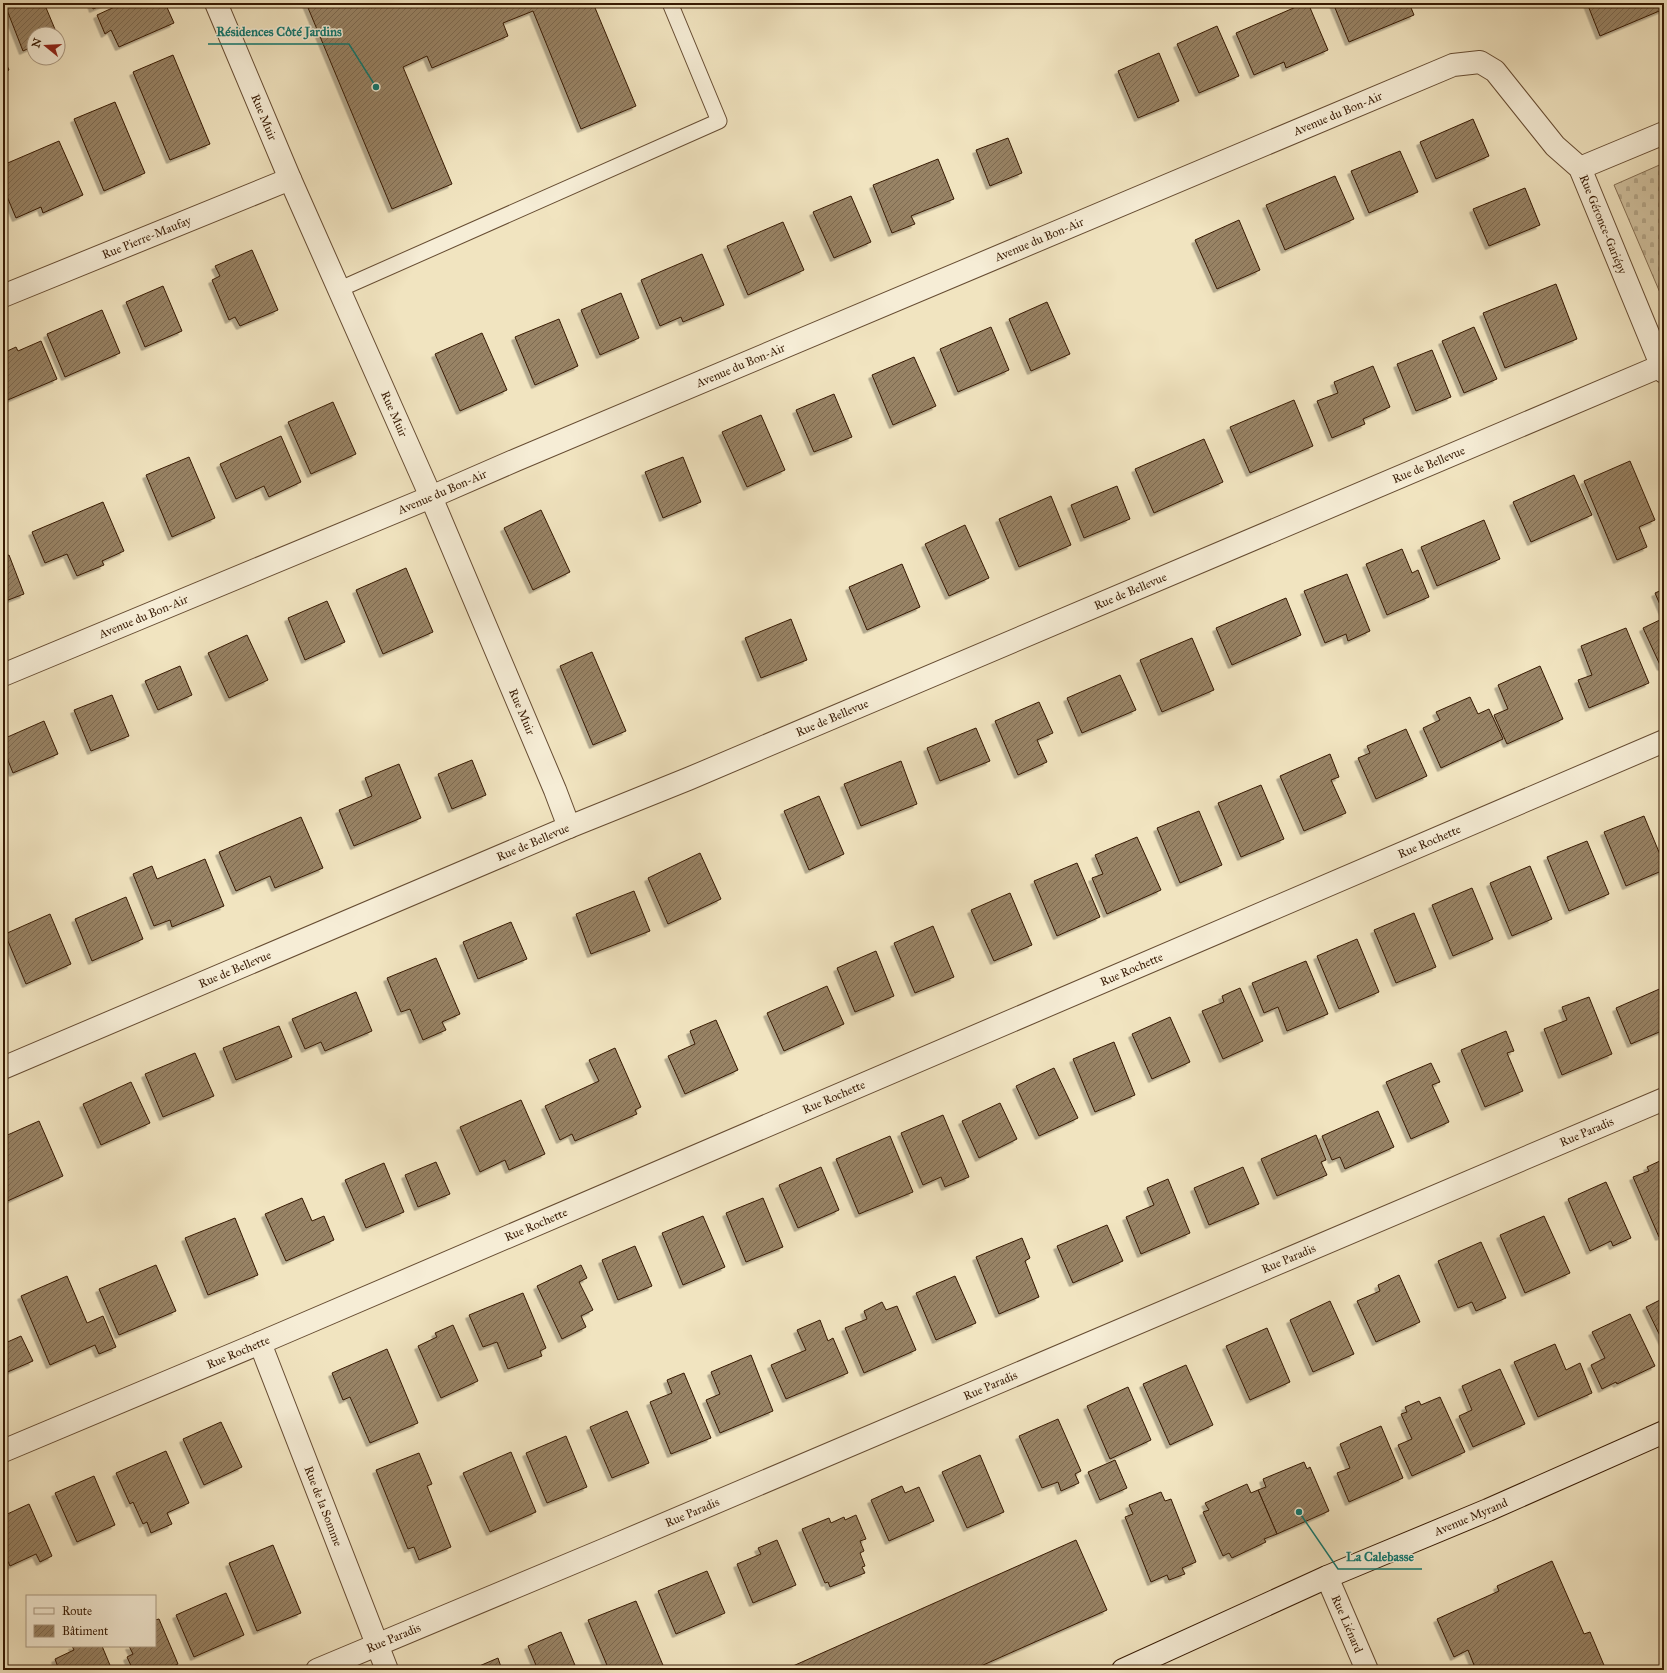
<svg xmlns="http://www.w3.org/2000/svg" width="1667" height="1673" font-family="'IM FELL Great Primer',serif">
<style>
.cemetery{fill:url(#cemetery-stones);stroke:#846e52}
.building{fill:url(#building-hatch);stroke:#371a03;filter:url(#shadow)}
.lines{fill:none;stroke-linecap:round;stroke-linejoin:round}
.lane-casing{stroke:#664c32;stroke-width:17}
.street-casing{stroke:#664c32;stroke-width:24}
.secondary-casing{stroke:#371a03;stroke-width:24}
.lane{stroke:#f6edd6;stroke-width:15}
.street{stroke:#f6edd6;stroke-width:22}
.secondary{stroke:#f6edd6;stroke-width:22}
.labels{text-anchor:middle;stroke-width:3;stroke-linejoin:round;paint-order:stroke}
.street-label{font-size:12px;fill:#371a03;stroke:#f6edd6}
.leader{fill:none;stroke:#0f766e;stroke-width:1.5}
.callout-dot{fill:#0f766e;stroke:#f6edd6;stroke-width:1.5}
.callout-label{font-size:13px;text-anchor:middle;font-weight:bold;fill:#0f766e;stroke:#f6edd6;stroke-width:3;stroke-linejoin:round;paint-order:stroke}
</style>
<defs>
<pattern id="cemetery-stones" width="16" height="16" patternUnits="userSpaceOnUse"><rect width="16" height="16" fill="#d1c2a0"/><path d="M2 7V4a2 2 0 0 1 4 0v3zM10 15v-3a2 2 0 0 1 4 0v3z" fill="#b4a688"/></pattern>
<pattern id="building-hatch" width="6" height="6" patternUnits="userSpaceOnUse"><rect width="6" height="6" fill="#988365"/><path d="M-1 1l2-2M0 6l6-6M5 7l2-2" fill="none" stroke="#7d6a51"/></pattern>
<filter id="shadow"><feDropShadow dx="-3.5" dy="3.5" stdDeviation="0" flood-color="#0004"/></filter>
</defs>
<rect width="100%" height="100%" fill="#f1e4c0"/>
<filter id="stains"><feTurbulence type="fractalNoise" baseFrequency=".005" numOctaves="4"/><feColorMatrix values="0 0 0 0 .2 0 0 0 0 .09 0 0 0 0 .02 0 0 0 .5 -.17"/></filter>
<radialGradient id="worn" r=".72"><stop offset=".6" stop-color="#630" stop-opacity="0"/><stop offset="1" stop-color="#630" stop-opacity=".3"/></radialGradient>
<!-- cemetery -->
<polygon class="cemetery" points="1664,163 1664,302 1614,185"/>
<!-- building -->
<g class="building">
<polygon points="10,3 44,3 57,34 34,34 34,46 23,51 5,5"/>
<polygon points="91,3 107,3 93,9"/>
<polygon points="120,3 165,3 174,23 119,47 111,30 105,34 97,15 121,4"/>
<polygon points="306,3 369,3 371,8 382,3 593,3 636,106 581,129 533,11 503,23 508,36 432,68 427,56 403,67 452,184 392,209"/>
<polygon points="1305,3 1308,3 1328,50 1286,68 1284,62 1254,75 1236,33"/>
<polygon points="1333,3 1409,3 1414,15 1349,42"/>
<polygon points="1587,3 1664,3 1664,9 1600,36"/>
<polygon points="1217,26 1239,76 1199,93 1177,44"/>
<polygon points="1159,53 1179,101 1138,118 1118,71"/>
<polygon points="173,55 210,144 170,160 133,72"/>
<polygon points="3,57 9,70 3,73"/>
<polygon points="115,102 145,173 104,191 74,119"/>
<polygon points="1473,119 1489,156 1436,179 1420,142"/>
<polygon points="1008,138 1022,173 990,186 976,150"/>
<polygon points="59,141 83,195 43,213 41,207 16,218 3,187 3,165"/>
<polygon points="1400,151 1418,192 1369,213 1351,171"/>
<polygon points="938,159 954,199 911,216 915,224 892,233 873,185"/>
<polygon points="1335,176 1354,219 1285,250 1266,205"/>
<polygon points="1525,188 1540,225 1489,246 1473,209"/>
<polygon points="851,196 871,242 834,258 813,212"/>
<polygon points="1239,220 1260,270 1217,289 1195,240"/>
<polygon points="783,222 804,270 748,295 727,246"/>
<polygon points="252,250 278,310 240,326 235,317 229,320 212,280 220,276 215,266"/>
<polygon points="702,254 724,305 683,322 681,317 660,326 641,280"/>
<polygon points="1556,284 1577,339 1505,368 1483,313"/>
<polygon points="163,286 182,331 145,347 126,302"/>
<polygon points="621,293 639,338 600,355 581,310"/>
<polygon points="1047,302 1070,354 1031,371 1009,319"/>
<polygon points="102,310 120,353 65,377 47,334"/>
<polygon points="559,319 578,366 535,385 515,337"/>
<polygon points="991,327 1009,370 958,392 940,349"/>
<polygon points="1474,327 1497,379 1464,393 1442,341"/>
<polygon points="482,333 507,390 460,411 435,354"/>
<polygon points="41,341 57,379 3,402 3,353 16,347 18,351"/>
<polygon points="1432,350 1451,397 1416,411 1397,364"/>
<polygon points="914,357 936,406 893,425 872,375"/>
<polygon points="1373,366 1390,407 1363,419 1365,424 1332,438 1317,401 1338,393 1334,382"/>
<polygon points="834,394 852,437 814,452 796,410"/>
<polygon points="1294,400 1313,446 1250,473 1230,427"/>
<polygon points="333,402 356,454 311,474 288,422"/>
<polygon points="761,415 785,470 747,487 722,432"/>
<polygon points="281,436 301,482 269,497 264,486 236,499 220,464"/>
<polygon points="1204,439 1223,482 1154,513 1135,469"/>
<polygon points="189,457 215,518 172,537 146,475"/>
<polygon points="683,457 701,502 663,518 645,472"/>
<polygon points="1630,461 1655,520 1639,527 1647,547 1617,560 1584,481"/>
<polygon points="1574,475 1592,515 1531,542 1513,502"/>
<polygon points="1117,486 1130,519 1084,538 1071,505"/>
<polygon points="1051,496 1071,545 1019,567 999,519"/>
<polygon points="103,502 124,551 102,561 104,565 77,576 67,554 45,563 32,532"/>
<polygon points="541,510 570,572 533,590 504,528"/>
<polygon points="1484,520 1500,559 1437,586 1421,547"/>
<polygon points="965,525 989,578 949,596 925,544"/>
<polygon points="1402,549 1412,573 1418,570 1429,597 1387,615 1366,564"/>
<polygon points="9,555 24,594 3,602 3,557"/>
<polygon points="902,564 920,607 867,630 849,587"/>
<polygon points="406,568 433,632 383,654 356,590"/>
<polygon points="1347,574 1370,631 1348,641 1346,634 1325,643 1304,591"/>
<polygon points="1664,589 1664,614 1655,593"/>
<polygon points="1286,598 1301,635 1232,665 1216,628"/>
<polygon points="327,601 345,642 305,660 288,618"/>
<polygon points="1664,618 1664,666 1661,667 1643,628"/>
<polygon points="791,619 807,660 761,678 745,638"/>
<polygon points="1626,628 1649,683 1589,708 1578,680 1592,675 1581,646"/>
<polygon points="247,635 268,680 229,698 208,653"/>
<polygon points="1192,638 1214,690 1162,712 1140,660"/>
<polygon points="592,652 626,731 593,745 560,666"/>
<polygon points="180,666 192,695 158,710 145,681"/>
<polygon points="1540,666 1563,719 1507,744 1494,715 1508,709 1498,685"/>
<polygon points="1120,675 1136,710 1082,733 1067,698"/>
<polygon points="112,695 129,736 91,751 74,710"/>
<polygon points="1470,697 1478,714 1489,709 1503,739 1441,768 1423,728 1440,720 1436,712"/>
<polygon points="1039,702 1053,733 1037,740 1047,762 1018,775 995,721"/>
<polygon points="44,721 58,754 13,773 3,748 3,739"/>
<polygon points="976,728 990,761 940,781 927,748"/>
<polygon points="1406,729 1427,776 1376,799 1358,758 1370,753 1367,746"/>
<polygon points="1330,754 1339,777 1331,780 1346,813 1304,831 1280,776"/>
<polygon points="472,760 486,795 452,809 438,774"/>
<polygon points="901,761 917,804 861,826 844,784"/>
<polygon points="399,764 421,818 354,846 339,810 372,796 365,778"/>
<polygon points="1261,785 1284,839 1241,857 1218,803"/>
<polygon points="819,796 844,854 809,870 784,811"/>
<polygon points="1199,811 1222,865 1180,883 1157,828"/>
<polygon points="1644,816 1664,864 1664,870 1626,886 1604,832"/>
<polygon points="301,817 323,868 275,888 270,876 236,891 219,852"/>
<polygon points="1137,837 1161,890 1107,914 1092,878 1103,874 1095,855"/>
<polygon points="1587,841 1609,894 1569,911 1547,857"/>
<polygon points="700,853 721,899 668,924 648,878"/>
<polygon points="205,859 224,906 172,927 170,920 154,926 133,874 152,866 157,879"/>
<polygon points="1077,863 1100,917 1057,936 1034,881"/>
<polygon points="1530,866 1552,919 1512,936 1490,883"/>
<polygon points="1472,888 1493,939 1453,956 1432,905"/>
<polygon points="634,891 650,931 591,954 576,914"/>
<polygon points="1010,893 1032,945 994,961 971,910"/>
<polygon points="126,897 143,939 92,961 75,919"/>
<polygon points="1414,913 1436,967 1396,983 1374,930"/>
<polygon points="50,914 71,964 26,984 5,934"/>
<polygon points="511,922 527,959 478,979 463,942"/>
<polygon points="933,926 954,977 915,993 894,943"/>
<polygon points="1357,939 1379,992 1339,1009 1317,956"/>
<polygon points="876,951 894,996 855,1012 837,968"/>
<polygon points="436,958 460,1014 442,1022 446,1030 423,1040 410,1009 401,1012 387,978"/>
<polygon points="1306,961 1328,1014 1287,1031 1278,1007 1264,1013 1252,983"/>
<polygon points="827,986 844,1024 784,1051 767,1013"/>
<polygon points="1664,987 1664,1030 1631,1044 1616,1008"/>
<polygon points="1240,988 1263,1041 1223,1059 1202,1011 1224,1002 1222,996"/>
<polygon points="356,992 372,1031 325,1051 321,1042 305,1049 292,1019"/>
<polygon points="1589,997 1612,1054 1562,1075 1544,1029 1567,1020 1562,1007"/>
<polygon points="1170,1017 1190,1062 1152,1079 1132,1034"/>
<polygon points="716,1020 738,1070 685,1094 668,1056 695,1044 690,1031"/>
<polygon points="279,1026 292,1057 236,1080 223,1048"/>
<polygon points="1506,1031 1514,1051 1507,1053 1523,1091 1485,1107 1461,1050"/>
<polygon points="1114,1042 1135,1095 1095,1112 1073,1059"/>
<polygon points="615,1048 641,1107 635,1110 637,1114 575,1141 572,1134 560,1140 545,1106 599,1081 589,1060"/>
<polygon points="195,1053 214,1096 163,1117 145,1074"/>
<polygon points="1431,1063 1440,1082 1432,1085 1449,1122 1411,1139 1386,1082"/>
<polygon points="1054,1068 1078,1118 1039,1136 1016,1086"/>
<polygon points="131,1082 150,1123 101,1145 83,1104"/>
<polygon points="521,1100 545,1154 509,1170 505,1160 480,1172 460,1127"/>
<polygon points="1000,1103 1017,1139 979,1158 962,1121"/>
<polygon points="1378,1111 1394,1147 1345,1169 1340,1157 1332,1160 1322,1136"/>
<polygon points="943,1115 969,1177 945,1187 941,1177 923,1185 901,1133"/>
<polygon points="39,1121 63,1176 3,1203 3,1137"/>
<polygon points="1316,1135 1326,1160 1321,1162 1327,1175 1277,1196 1261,1159"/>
<polygon points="890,1136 913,1192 859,1214 836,1159"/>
<polygon points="1664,1159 1664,1235 1659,1237 1633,1177 1649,1171 1647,1167"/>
<polygon points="436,1162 450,1194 418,1207 405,1175"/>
<polygon points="384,1163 404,1212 366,1228 345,1180"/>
<polygon points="821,1167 839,1210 798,1228 779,1185"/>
<polygon points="1243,1167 1259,1204 1209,1225 1194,1188"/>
<polygon points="1168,1179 1190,1233 1141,1254 1126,1217 1154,1205 1147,1188"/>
<polygon points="1606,1182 1631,1238 1613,1246 1611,1241 1590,1251 1568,1199"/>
<polygon points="302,1198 312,1221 324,1216 334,1240 286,1261 265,1214"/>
<polygon points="763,1198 783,1247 746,1262 726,1213"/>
<polygon points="703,1216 725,1267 683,1285 662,1233"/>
<polygon points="1544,1216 1570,1273 1525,1293 1500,1235"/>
<polygon points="235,1218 258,1275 208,1295 185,1238"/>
<polygon points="1107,1225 1123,1261 1073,1283 1057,1246"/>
<polygon points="1022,1238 1030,1258 1025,1261 1039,1297 999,1314 976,1257"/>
<polygon points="1481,1242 1506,1298 1476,1311 1472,1302 1458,1308 1438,1261"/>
<polygon points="635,1246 652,1286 618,1300 602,1260"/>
<polygon points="156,1265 176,1311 119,1335 99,1289"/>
<polygon points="581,1265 587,1278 579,1282 593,1310 581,1316 586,1327 562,1339 537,1286"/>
<polygon points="1399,1275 1420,1322 1376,1342 1357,1301 1380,1291 1378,1285"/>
<polygon points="67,1276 87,1323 103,1316 116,1347 99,1354 95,1345 50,1365 21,1296"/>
<polygon points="955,1276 976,1323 936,1340 916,1293"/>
<polygon points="523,1293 546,1348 540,1351 542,1356 508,1369 497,1342 483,1347 469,1315"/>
<polygon points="1664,1298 1664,1344 1646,1307"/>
<polygon points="1330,1301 1354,1354 1313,1372 1290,1320"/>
<polygon points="882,1302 886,1310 897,1306 916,1350 864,1373 845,1328 867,1319 864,1311"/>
<polygon points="1630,1314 1655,1366 1617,1384 1616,1382 1602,1389 1591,1365 1605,1358 1592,1332"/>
<polygon points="820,1320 828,1341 833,1338 848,1373 786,1399 771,1365 806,1350 797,1330"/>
<polygon points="453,1325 478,1381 441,1398 418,1346 437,1337 435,1333"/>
<polygon points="1267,1328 1290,1382 1250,1400 1226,1346"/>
<polygon points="21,1336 33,1361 3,1374 3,1344"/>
<polygon points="1555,1344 1566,1370 1580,1363 1592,1393 1538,1417 1514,1362"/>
<polygon points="387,1349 418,1423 370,1443 350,1397 343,1400 332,1373"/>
<polygon points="751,1355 773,1411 720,1433 706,1400 720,1394 711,1372"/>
<polygon points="1186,1365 1213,1425 1170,1445 1143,1384"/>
<polygon points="1500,1369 1525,1424 1473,1447 1459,1416 1472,1410 1462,1386"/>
<polygon points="684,1373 711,1438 671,1454 650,1402 672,1393 667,1380"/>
<polygon points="1128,1387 1151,1440 1110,1459 1087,1406"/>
<polygon points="1440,1397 1465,1452 1412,1476 1398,1445 1412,1439 1401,1414 1407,1412 1405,1407 1419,1401 1421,1405"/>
<polygon points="627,1411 649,1463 612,1478 590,1427"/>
<polygon points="1058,1419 1081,1471 1075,1474 1079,1483 1061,1491 1058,1482 1042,1488 1019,1436"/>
<polygon points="221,1422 242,1467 204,1485 183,1439"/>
<polygon points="1381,1426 1403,1478 1349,1502 1337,1473 1350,1468 1340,1444"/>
<polygon points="566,1436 587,1487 547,1503 526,1453"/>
<polygon points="166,1451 189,1503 167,1513 172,1524 151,1533 147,1522 143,1524 133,1502 130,1504 116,1473"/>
<polygon points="511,1452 536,1512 490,1532 463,1473"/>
<polygon points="419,1453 432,1484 427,1486 451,1547 419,1560 414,1547 408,1549 376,1470"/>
<polygon points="980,1455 1004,1512 967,1528 942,1472"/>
<polygon points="1115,1460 1127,1488 1100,1500 1088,1472"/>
<polygon points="1304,1462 1307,1469 1310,1467 1329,1511 1277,1534 1258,1490 1266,1487 1263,1479"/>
<polygon points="94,1476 115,1525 77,1542 55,1493"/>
<polygon points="1247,1484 1251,1493 1258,1490 1277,1534 1264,1539 1266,1542 1232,1558 1229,1553 1223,1556 1203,1512 1209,1510 1205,1503"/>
<polygon points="902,1486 905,1493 919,1487 934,1521 889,1541 871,1500"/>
<polygon points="1161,1492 1165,1501 1171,1499 1196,1562 1182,1568 1185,1574 1169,1580 1167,1575 1151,1582 1125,1517 1133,1514 1129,1505"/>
<polygon points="29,1504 52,1556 40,1562 36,1554 10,1566 3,1551 3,1516"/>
<polygon points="856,1515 866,1539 860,1541 864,1551 860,1553 865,1566 862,1567 865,1573 830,1587 828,1582 825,1583 802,1529 829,1518 831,1523 844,1517 845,1520"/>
<polygon points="777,1540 796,1585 753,1603 737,1564 761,1554 758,1548"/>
<polygon points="1076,1540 1107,1610 972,1670 784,1670"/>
<polygon points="273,1545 301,1613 257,1631 229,1563"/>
<polygon points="1552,1561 1584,1634 1590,1632 1606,1670 1476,1670 1468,1650 1454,1657 1437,1619 1499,1591 1497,1586"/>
<polygon points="707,1571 725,1613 676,1634 658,1591"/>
<polygon points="226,1593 244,1635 194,1657 176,1615"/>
<polygon points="636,1601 665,1670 609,1670 588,1620"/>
<polygon points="159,1619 178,1664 165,1670 133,1670 127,1657 133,1654 129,1646 155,1646 155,1620"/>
<polygon points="561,1632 577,1670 538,1670 528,1646"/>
<polygon points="72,1646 102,1646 112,1670 59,1670 55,1659 74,1650"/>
<polygon points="498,1658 502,1670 470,1670"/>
</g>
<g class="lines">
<!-- lane casing -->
<g class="lane-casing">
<polyline id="lane" points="340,289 719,121 670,3"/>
</g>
<!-- street casing -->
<g class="street-casing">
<g id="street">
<path id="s1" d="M 216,3 L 290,179 L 431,497 L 555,790 L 569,827"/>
<polyline points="1580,168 1664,133"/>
<path id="s2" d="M 3,296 L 290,179"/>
<path id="s3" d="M 3,675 L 431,497 L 516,460 L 1453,65 L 1480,62 L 1495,71 L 1555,146 L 1580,168 L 1664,372"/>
<path id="s4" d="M 3,1068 L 569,827 L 688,779 L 1661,366"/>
<path id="s5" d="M 260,1343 L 387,1670"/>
<path id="s6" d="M 3,1451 L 260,1343 L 1664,741"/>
<path id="s7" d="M 1327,1577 L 1367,1670"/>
<path id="s8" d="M 317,1670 L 606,1549 L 1664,1099"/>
</g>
</g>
<!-- secondary casing -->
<g class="secondary-casing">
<g id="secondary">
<path id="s9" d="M 1123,1670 L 1327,1577 L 1488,1510 L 1664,1432"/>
</g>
</g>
<!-- lane -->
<use href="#lane" class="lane"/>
<!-- street -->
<use href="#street" class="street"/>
<!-- secondary -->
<use href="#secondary" class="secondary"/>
</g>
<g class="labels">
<!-- street labels -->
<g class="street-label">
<text dy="4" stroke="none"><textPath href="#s3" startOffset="1448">Avenue du Bon-Air</textPath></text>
<text dy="4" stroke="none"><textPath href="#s1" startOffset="124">Rue Muir</textPath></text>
<text dy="4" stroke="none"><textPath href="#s3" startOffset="1808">Rue Géronce-Gariépy</textPath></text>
<text dy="4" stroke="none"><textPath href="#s2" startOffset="155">Rue Pierre-Maufay</textPath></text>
<text dy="4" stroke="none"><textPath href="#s3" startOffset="1124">Avenue du Bon-Air</textPath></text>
<text dy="4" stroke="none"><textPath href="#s3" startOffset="800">Avenue du Bon-Air</textPath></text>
<text dy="4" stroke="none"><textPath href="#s1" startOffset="448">Rue Muir</textPath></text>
<text dy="4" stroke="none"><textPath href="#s4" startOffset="1548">Rue de Bellevue</textPath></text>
<text dy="4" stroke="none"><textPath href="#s3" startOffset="476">Avenue du Bon-Air</textPath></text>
<text dy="4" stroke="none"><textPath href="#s4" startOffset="1224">Rue de Bellevue</textPath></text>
<text dy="4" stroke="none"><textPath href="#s3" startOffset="152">Avenue du Bon-Air</textPath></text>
<text dy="4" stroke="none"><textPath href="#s1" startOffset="772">Rue Muir</textPath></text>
<text dy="4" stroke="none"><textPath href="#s4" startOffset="900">Rue de Bellevue</textPath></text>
<text dy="4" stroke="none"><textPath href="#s6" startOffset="1551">Rue Rochette</textPath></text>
<text dy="4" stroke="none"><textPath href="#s4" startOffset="576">Rue de Bellevue</textPath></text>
<text dy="4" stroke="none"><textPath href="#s4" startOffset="252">Rue de Bellevue</textPath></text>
<text dy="4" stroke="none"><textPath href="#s6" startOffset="1227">Rue Rochette</textPath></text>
<text dy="4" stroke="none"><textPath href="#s6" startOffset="903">Rue Rochette</textPath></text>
<text dy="4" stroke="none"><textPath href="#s8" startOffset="1379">Rue Paradis</textPath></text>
<text dy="4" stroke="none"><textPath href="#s6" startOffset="579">Rue Rochette</textPath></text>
<text dy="4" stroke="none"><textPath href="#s8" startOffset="1055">Rue Paradis</textPath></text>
<text dy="4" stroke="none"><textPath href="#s6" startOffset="255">Rue Rochette</textPath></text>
<text dy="4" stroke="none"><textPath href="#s8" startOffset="731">Rue Paradis</textPath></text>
<text dy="4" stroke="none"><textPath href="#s5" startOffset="175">Rue de la Somme</textPath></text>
<text dy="4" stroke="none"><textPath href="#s8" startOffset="407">Rue Paradis</textPath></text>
<text dy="4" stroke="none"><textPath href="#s9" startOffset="380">Avenue Myrand</textPath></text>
<text dy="4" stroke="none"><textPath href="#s7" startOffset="51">Rue Liénard</textPath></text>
<text dy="4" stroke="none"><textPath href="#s8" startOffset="83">Rue Paradis</textPath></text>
</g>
</g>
<!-- callouts -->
<path class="leader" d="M376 87L349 44H208M1299 1512L1338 1569H1422"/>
<g class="callout-dot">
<circle cx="376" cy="87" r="4"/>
<circle cx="1299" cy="1512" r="4"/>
</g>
<g class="callout-label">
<text x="279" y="36">Résidences Côté Jardins</text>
<text x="1380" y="1561">La Calebasse</text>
</g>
<!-- margin -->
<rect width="1667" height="1673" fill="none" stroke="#f1e4c0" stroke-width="16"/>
<rect x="4" y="4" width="1659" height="1665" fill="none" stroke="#371a03" stroke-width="2"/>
<rect x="8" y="8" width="1651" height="1657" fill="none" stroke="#371a03"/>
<!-- legend -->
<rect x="26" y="1595" width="130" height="52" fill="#f6edd6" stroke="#aa9982"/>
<rect x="34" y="1608" width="20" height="6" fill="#f6edd6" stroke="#aa9982"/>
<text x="62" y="1615" font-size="12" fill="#371a03">Route</text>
<rect x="34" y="1625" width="20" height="12" fill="url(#building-hatch)" stroke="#aa9982"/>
<text x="62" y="1635" font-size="12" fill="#371a03">Bâtiment</text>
<!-- north arrow -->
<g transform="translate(46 46) rotate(288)"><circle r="19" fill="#f6edd6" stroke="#aa9982"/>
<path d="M0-3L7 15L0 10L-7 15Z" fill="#8f2418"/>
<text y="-6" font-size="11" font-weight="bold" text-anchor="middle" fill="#371a03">N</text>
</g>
<rect width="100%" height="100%" filter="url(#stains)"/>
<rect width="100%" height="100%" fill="url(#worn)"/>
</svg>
